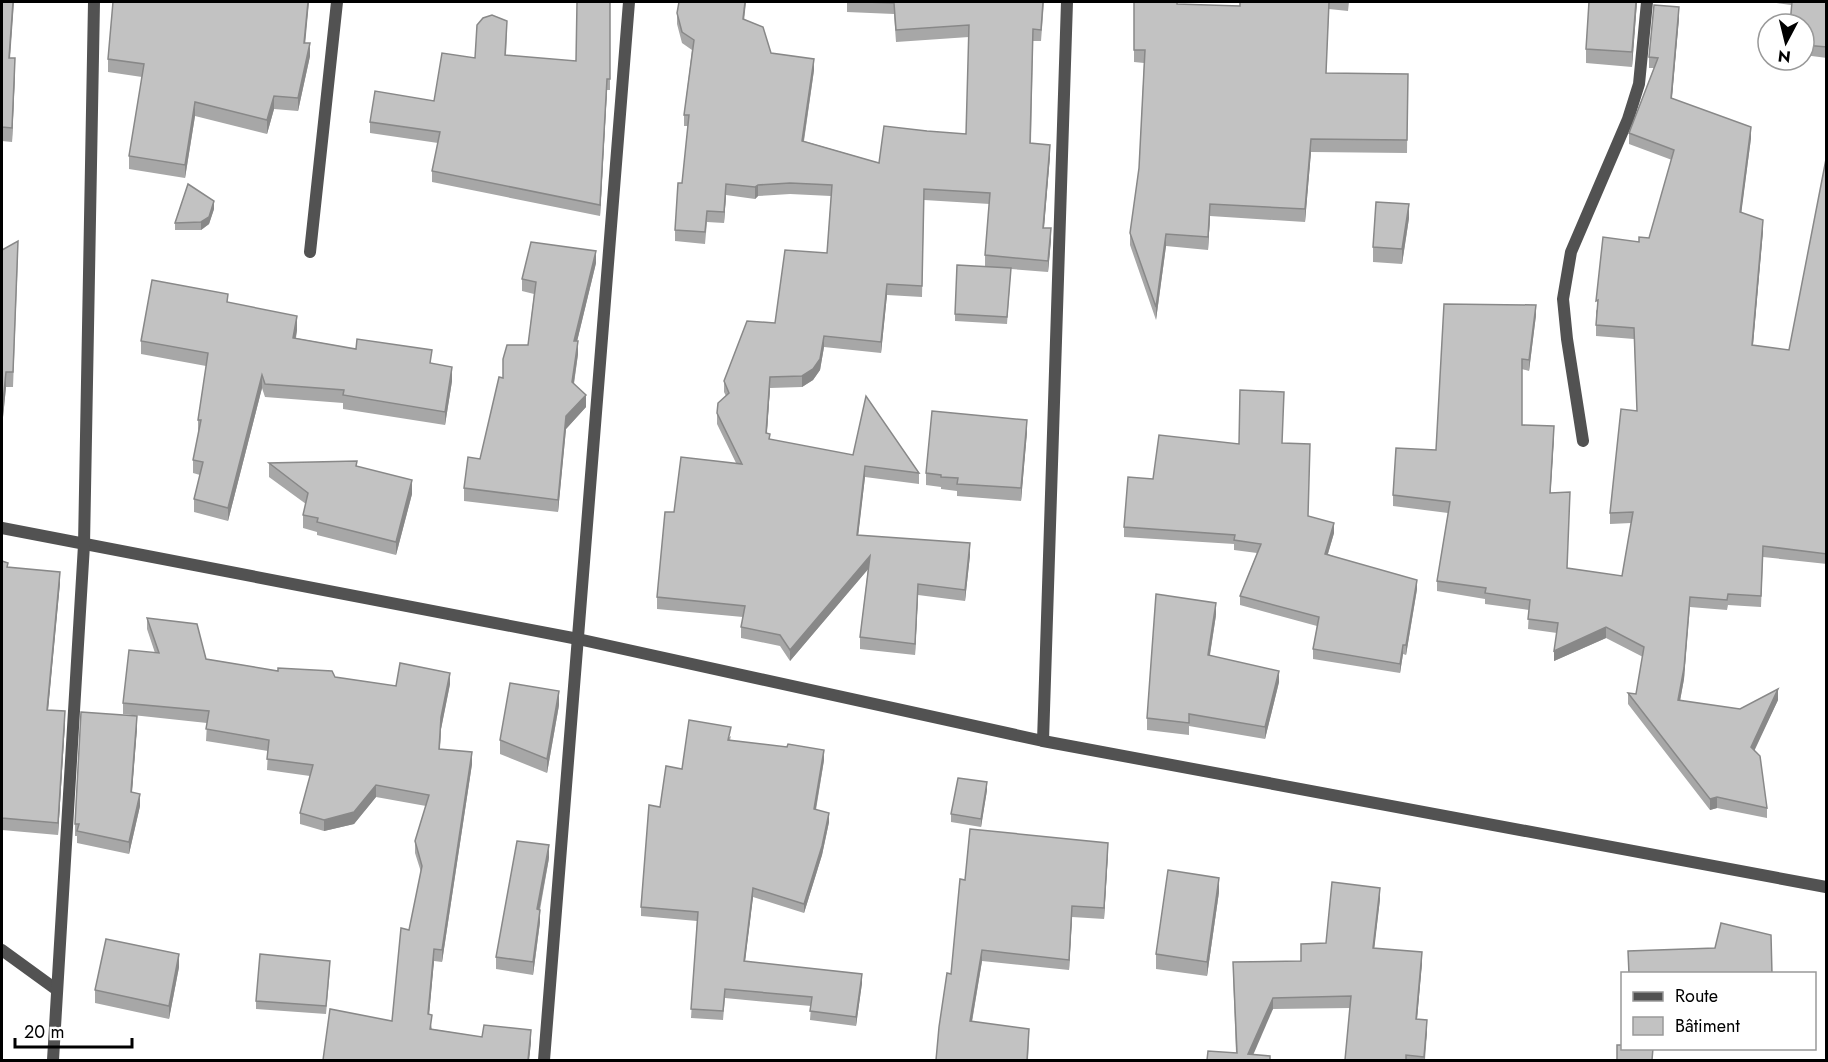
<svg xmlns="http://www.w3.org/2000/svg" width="1828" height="1062" font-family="Jost,sans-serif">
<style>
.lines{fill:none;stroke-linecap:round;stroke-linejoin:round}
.street{stroke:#525252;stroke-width:12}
.wall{fill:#a7a7a7}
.shaded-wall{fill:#888}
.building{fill:#c2c2c2;stroke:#888;stroke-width:1.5}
</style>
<rect width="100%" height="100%" fill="#fff"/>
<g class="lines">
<!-- street -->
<g class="street">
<polyline points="310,252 337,2"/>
<polyline points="1583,441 1567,339 1563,299 1571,252 1628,119 1639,84 1647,2"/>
<polyline points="2,528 578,639 1043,741 1826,887"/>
<polyline points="1043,741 1067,2"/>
<polyline points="2,950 57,990"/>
<polyline points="53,1060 84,545 94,2"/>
<polyline points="544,1060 629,2"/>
</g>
</g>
<!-- wall -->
<g class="wall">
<polygon points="2,2 10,58 15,73 12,142 2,141"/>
<polygon points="610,2 610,90 607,90 600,216 432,182 432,171 438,143 370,133 370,122 434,101 475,58 507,32 506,55 576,61"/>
<polygon points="847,2 1044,2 1041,41 1033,41 1031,143 1050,156 1044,228 1051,240 1048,272 1011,269 1007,324 955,321 955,314 985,266 985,255 990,204 924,200 922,297 887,295 881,353 824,347 820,370 813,380 802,387 770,388 767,433 770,439 919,473 919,484 865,477 858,535 970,555 965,601 918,595 915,655 860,649 860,637 868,569 790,661 780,646 741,638 741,627 743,617 657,609 657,597 674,512 736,463 717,424 717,413 726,396 724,392 724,381 775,323 827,253 831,196 790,194 758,196 755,199 726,195 724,223 707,222 705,244 675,241 675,230 682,183 688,126 684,126 684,115 692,50 682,43 677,24 677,13 744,19 771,53 814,70 804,141 879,163 927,131 966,134 969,37 896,42 894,14 847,12"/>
<polygon points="1134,2 1177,4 1240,6 1240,2 1349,2 1348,11 1329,9 1326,73 1408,74 1407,153 1311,152 1305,222 1210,216 1208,250 1166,246 1156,320 1130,245 1130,233 1139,168 1144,63 1134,62"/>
<polygon points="1637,2 1632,67 1586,63 1586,49"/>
<polygon points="1769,2 1827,2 1827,58 1804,55 1804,24 1791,5"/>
<polygon points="1679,18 1672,98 1751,138 1741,213 1763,231 1753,345 1789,350 1827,154 1827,564 1763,557 1761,607 1728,605 1727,610 1690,607 1684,679 1680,701 1740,709 1778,700 1754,750 1767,808 1767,818 1717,808 1710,810 1628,704 1628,693 1636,694 1643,657 1606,638 1554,661 1557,633 1528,629 1529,610 1485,604 1485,599 1437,591 1437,581 1448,513 1393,506 1393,495 1436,450 1536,315 1529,371 1522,369 1522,425 1554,437 1550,493 1567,568 1622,576 1631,523 1610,524 1610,513 1637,410 1634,339 1596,336 1596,311 1639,242 1649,238 1672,160 1629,144 1629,133 1654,68 1649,68 1649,57"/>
<polygon points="306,43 310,56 298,111 274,109 267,134 195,116 185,178 129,169 129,156 142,77 108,72 108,59"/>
<polygon points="214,209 209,224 201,230 175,230 175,223"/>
<polygon points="1409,218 1402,264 1373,262 1373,247"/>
<polygon points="2,250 18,256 13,387 6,387 2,427"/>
<polygon points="596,263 577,341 578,354 574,384 586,407 566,429 558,512 464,501 464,488 480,459 503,378 528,345 534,294 522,291 522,279"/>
<polygon points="228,302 297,330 296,338 432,363 452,381 445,425 343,409 343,403 265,397 262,388 228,521 194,512 194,499 200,475 193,473 193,460 199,433 198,433 198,420 206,366 141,354 141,341"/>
<polygon points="1027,432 1021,501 957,496 957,491 941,489 941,487 926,485 926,473"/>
<polygon points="1282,443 1308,516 1334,533 1328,554 1417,589 1406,655 1403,654 1400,673 1313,659 1313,649 1317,626 1240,605 1240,596 1257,553 1234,550 1234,544 1124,537 1124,527 1153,479 1239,444"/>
<polygon points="269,463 357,466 412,494 396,555 317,535 317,532 303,528 303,515 306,504 269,477"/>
<polygon points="2,561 8,567 60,583 48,710 65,723 58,835 2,830"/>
<polygon points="1216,615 1210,655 1279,682 1265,739 1189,726 1189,735 1147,730 1147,718"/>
<polygon points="147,618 206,659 278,671 335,677 396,686 450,684 441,729 440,749 472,764 442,962 434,961 429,1015 432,1029 482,1037 531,1042 529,1060 392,1021 409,930 421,872 415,853 415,841 426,806 376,797 354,824 324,831 300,824 300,813 310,776 267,770 268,751 206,741 207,723 123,714 123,703 155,653 147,629"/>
<polygon points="559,705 547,773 500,754 500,740"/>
<polygon points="137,728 132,792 140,806 129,854 77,843 77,836 75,836 75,824"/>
<polygon points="731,736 730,740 824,760 816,810 829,822 822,855 804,913 753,897 745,961 862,983 856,1026 810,1020 811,1006 725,998 723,1020 691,1018 697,921 641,916 641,907 682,769"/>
<polygon points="987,790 981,827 951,822 951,814"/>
<polygon points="1108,853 1104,919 1072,917 1069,970 982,961 972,1022 1029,1039 1028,1060 936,1060 951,974 965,880"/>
<polygon points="549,858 540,910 540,922 533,975 496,969 496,957"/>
<polygon points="1219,892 1207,976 1156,969 1156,954"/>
<polygon points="1380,899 1374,948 1422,963 1417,1019 1427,1032 1425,1060 1345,1060 1350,1008 1273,1009 1236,1053 1233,974 1301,961 1326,943"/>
<polygon points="179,967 169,1019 95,1003 95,990"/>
<polygon points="330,969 326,1014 256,1009 256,1001"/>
</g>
<!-- shaded-wall -->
<g class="shaded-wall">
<polygon points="13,2 14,2 9,73 9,58"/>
<polygon points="308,2 309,2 304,56 304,43"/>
<polygon points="745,2 746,2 743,30 743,19"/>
<polygon points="1636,2 1637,2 1632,67 1632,52"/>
<polygon points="1679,7 1679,18 1671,108 1671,98"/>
<polygon points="310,43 310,56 298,111 298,98"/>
<polygon points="15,58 15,73 12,142 12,128"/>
<polygon points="814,59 814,70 802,152 802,141"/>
<polygon points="607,79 607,90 600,216 600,205"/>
<polygon points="274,96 274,109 267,134 267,120"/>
<polygon points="195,102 195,116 185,178 185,165"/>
<polygon points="1751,127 1751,138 1740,223 1740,212"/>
<polygon points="1311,139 1311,152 1305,222 1305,209"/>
<polygon points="1050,145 1050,156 1043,239 1043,228"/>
<polygon points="726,184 726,195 724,223 724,212"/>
<polygon points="758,185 758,196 755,199 755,187"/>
<polygon points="214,201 214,209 209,224 201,230 201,222"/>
<polygon points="1210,204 1210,216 1208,250 1208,237"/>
<polygon points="1409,204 1409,218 1402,264 1402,249"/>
<polygon points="1763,220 1763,231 1752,356 1752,345"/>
<polygon points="1051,228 1051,240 1048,272 1048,261"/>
<polygon points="1166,234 1166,246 1156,320 1156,307"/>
<polygon points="596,251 596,263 574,354 574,341"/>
<polygon points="887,284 887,295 881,353 881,342"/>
<polygon points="1536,305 1536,315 1529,371 1529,360"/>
<polygon points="297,316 297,330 293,351 293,338"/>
<polygon points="824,336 824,347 820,370 813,380 802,387 802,376"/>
<polygon points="578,341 578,354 572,395 572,382"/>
<polygon points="452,367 452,381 445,425 445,412"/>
<polygon points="6,372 6,387 2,427 2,412"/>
<polygon points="262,375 262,388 228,521 228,508"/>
<polygon points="770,377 770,388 766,444 766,433"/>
<polygon points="586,395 586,407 566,429 558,512 558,500 566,416"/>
<polygon points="1027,420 1027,432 1021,501 1021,488"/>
<polygon points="1554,426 1554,437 1550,503 1550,493"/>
<polygon points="865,466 865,477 857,546 857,535"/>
<polygon points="412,480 412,494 396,555 396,542"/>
<polygon points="1334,523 1334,533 1325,563 1325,554"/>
<polygon points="970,543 970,555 965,601 965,590"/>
<polygon points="870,556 870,567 790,661 790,650"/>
<polygon points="60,572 60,583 47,721 47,710"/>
<polygon points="1417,580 1417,589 1406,655 1406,645"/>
<polygon points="918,584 918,595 915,655 915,644"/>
<polygon points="1690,597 1684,679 1678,711 1678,700"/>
<polygon points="1216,603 1216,615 1208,666 1208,655"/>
<polygon points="1606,627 1606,638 1554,661 1554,651"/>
<polygon points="1403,645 1403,654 1400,673 1400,664"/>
<polygon points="1279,671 1279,682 1265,739 1265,727"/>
<polygon points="450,673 450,684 441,729 439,761 441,717"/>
<polygon points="1778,689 1778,700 1751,758 1751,747"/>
<polygon points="559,691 559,705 547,773 547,759"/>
<polygon points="65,711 65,723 58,835 58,823"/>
<polygon points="137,716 137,728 131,804 131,792"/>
<polygon points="824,750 824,760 814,819 814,809"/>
<polygon points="472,752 472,764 442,962 442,950"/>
<polygon points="987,782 987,790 981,827 981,819"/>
<polygon points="376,785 376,797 354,824 324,831 324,820"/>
<polygon points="140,794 140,806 129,854 129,842"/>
<polygon points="1717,797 1717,808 1710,810 1710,799"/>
<polygon points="829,813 829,822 822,855 804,913 804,904"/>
<polygon points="1108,843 1108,853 1104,919 1104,908"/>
<polygon points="549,845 549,858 537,922 537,909"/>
<polygon points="1219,878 1219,892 1207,976 1207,962"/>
<polygon points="753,888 753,897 744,970 744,961"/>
<polygon points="1380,888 1380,899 1373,960 1373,948"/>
<polygon points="1072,906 1072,917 1069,970 1069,960"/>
<polygon points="540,910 540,922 533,975 533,962"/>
<polygon points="434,949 434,961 428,1026 428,1014"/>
<polygon points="982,950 982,961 970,1032 970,1021"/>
<polygon points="1422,952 1422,963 1416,1031 1416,1019"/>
<polygon points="179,954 179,967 169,1019 169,1006"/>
<polygon points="862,974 862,983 856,1026 856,1017"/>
<polygon points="1273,998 1273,1009 1251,1060 1248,1054"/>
<polygon points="1427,1020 1427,1032 1424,1060 1424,1057"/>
<polygon points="531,1030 531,1042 529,1060 528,1060"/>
</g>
<!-- building -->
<g class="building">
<polygon points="2,2 13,2 9,58 15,58 12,128 2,127"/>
<polygon points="113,2 308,2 304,43 310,43 298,98 274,96 267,120 195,102 185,165 129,156 144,64 108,59"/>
<polygon points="577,2 610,2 610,79 607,79 600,205 432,171 440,132 370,122 375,91 434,101 442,53 475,58 477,25 483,18 492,15 507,21 505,55 576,61"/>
<polygon points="679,2 745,2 743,19 763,27 771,53 814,59 802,141 879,163 884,126 927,131 966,134 969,25 896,30 894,3 865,2 1043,2 1041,30 1033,29 1030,143 1050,145 1043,228 1051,228 1048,261 985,255 990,193 924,189 922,286 887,284 881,342 824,336 820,359 813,369 802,376 770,377 766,433 770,434 769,439 853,455 866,396 919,473 865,466 857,535 970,543 965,590 918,584 915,644 860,637 870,556 790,650 780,635 741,627 745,606 657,597 665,512 674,512 681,457 742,464 717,413 718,403 729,393 724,381 747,321 775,323 785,250 827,253 832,185 790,183 758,185 755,187 726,184 724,212 707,211 705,232 675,230 678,183 682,183 689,115 684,115 694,40 682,32 677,13"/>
<polygon points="1134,2 1177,2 1177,4 1240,6 1240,2 1329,2 1326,73 1408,74 1407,140 1311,139 1305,209 1210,204 1208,237 1166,234 1156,307 1130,233 1139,168 1145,50 1134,50"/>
<polygon points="1589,2 1636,2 1632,52 1586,49"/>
<polygon points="1792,2 1827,2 1827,47 1804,45 1804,24 1790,24"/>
<polygon points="1654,5 1679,7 1671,98 1751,127 1740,212 1763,220 1752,345 1789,350 1827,154 1827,554 1763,546 1761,596 1728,594 1727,600 1690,597 1684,668 1678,700 1740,709 1778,689 1751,747 1760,756 1767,808 1717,797 1710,799 1628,693 1636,694 1644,647 1606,627 1554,651 1558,623 1528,619 1530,600 1485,593 1486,588 1437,581 1450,502 1393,495 1396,448 1436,450 1444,304 1536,305 1529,360 1522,359 1522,425 1554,426 1550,493 1570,492 1567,568 1622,576 1633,512 1610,513 1621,409 1637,411 1634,328 1596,325 1598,300 1596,301 1603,237 1639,242 1639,237 1649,238 1674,150 1629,133 1658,58 1649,57"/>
<polygon points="188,184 214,201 209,217 201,222 175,223"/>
<polygon points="1376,202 1409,204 1402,249 1373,247"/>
<polygon points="18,241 13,372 6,372 2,412 2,250"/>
<polygon points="531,242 596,251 574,341 578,341 572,382 586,395 566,416 558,500 464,488 468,457 480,459 499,377 503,378 503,359 507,345 528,345 536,282 522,279"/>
<polygon points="957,265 1011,268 1007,317 955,314"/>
<polygon points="152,280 228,294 227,302 297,316 293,338 356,349 357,339 432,350 430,363 452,367 445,412 343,395 344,390 265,384 262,375 228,508 194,499 203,462 193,460 201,420 198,420 208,353 141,341"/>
<polygon points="1240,390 1284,392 1282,443 1310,444 1308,516 1334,523 1325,554 1417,580 1406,645 1403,645 1400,664 1313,649 1319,617 1240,596 1261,544 1234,540 1235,535 1124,527 1128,477 1153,479 1159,435 1239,444"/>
<polygon points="932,411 1027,420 1021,488 957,484 958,478 941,477 941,475 926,473"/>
<polygon points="357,461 356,466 412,480 396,542 317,522 318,518 303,515 308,493 269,463"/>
<polygon points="2,561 8,563 7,567 60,572 47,710 65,711 58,823 2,818"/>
<polygon points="1156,594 1216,603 1208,655 1279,671 1265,727 1189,714 1189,723 1147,718"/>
<polygon points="147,618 197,624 206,659 278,671 278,668 332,671 335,677 396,686 400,663 450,673 441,717 439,749 472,752 442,950 434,949 428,1014 432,1015 430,1029 482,1037 484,1025 531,1030 528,1060 323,1060 330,1009 392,1021 401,928 409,930 422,866 415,841 429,795 376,785 354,812 324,820 300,813 313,765 267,759 269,740 206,729 209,711 123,703 129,650 159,653"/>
<polygon points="510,683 559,691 547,759 500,740"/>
<polygon points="81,712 137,716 131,792 140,794 129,842 77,831 79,824 75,824"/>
<polygon points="689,720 731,727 728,740 787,747 788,744 824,750 814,809 829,813 822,846 804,904 753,888 744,961 862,974 856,1017 810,1011 812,997 725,989 723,1011 691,1009 698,912 641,907 649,805 660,807 666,766 682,769"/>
<polygon points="958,778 987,782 981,819 951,814"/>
<polygon points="970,829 1108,843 1104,908 1072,906 1069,960 982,950 970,1021 1029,1029 1027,1060 936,1060 939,1027 947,973 951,974 960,879 965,880"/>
<polygon points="517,841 549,845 537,909 540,910 533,962 496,957"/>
<polygon points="1168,870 1219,878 1207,962 1156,954"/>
<polygon points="1332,882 1380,888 1373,948 1422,952 1416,1019 1427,1020 1424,1057 1406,1055 1406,1060 1345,1060 1351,996 1273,998 1248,1054 1270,1056 1270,1060 1207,1060 1208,1051 1237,1053 1233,962 1301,961 1301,944 1326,943"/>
<polygon points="1721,923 1771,935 1772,974 1629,974 1628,951 1715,948"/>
<polygon points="106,939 179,954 169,1006 95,990"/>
<polygon points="260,954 330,961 326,1006 256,1001"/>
<polygon points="1617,1045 1623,1045 1623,1048 1653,1048 1652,1060 1617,1060"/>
</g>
<!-- border -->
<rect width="1828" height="1062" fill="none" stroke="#000000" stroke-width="6"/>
<!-- legend -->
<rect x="1621" y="972" width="195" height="78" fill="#ffffff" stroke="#999999" stroke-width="1.5"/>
<rect x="1633" y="992" width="30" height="9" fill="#525252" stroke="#999999" stroke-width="1.5"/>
<text x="1675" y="1002" font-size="18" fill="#000000">Route</text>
<rect x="1633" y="1017" width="30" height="18" fill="#c2c2c2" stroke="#999999" stroke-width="1.5"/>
<text x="1675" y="1032" font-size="18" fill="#000000">Bâtiment</text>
<!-- north arrow -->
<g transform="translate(1786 42) rotate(187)"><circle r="28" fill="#ffffff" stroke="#999999" stroke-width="1.5"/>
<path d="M0-4.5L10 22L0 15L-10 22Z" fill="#000000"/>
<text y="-9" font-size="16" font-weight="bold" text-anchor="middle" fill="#000000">N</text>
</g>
<!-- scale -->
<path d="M15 1038v9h117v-9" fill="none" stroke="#000000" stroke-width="3"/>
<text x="24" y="1038" font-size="18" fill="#000000" stroke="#ffffff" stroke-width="4.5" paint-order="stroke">20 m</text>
</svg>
